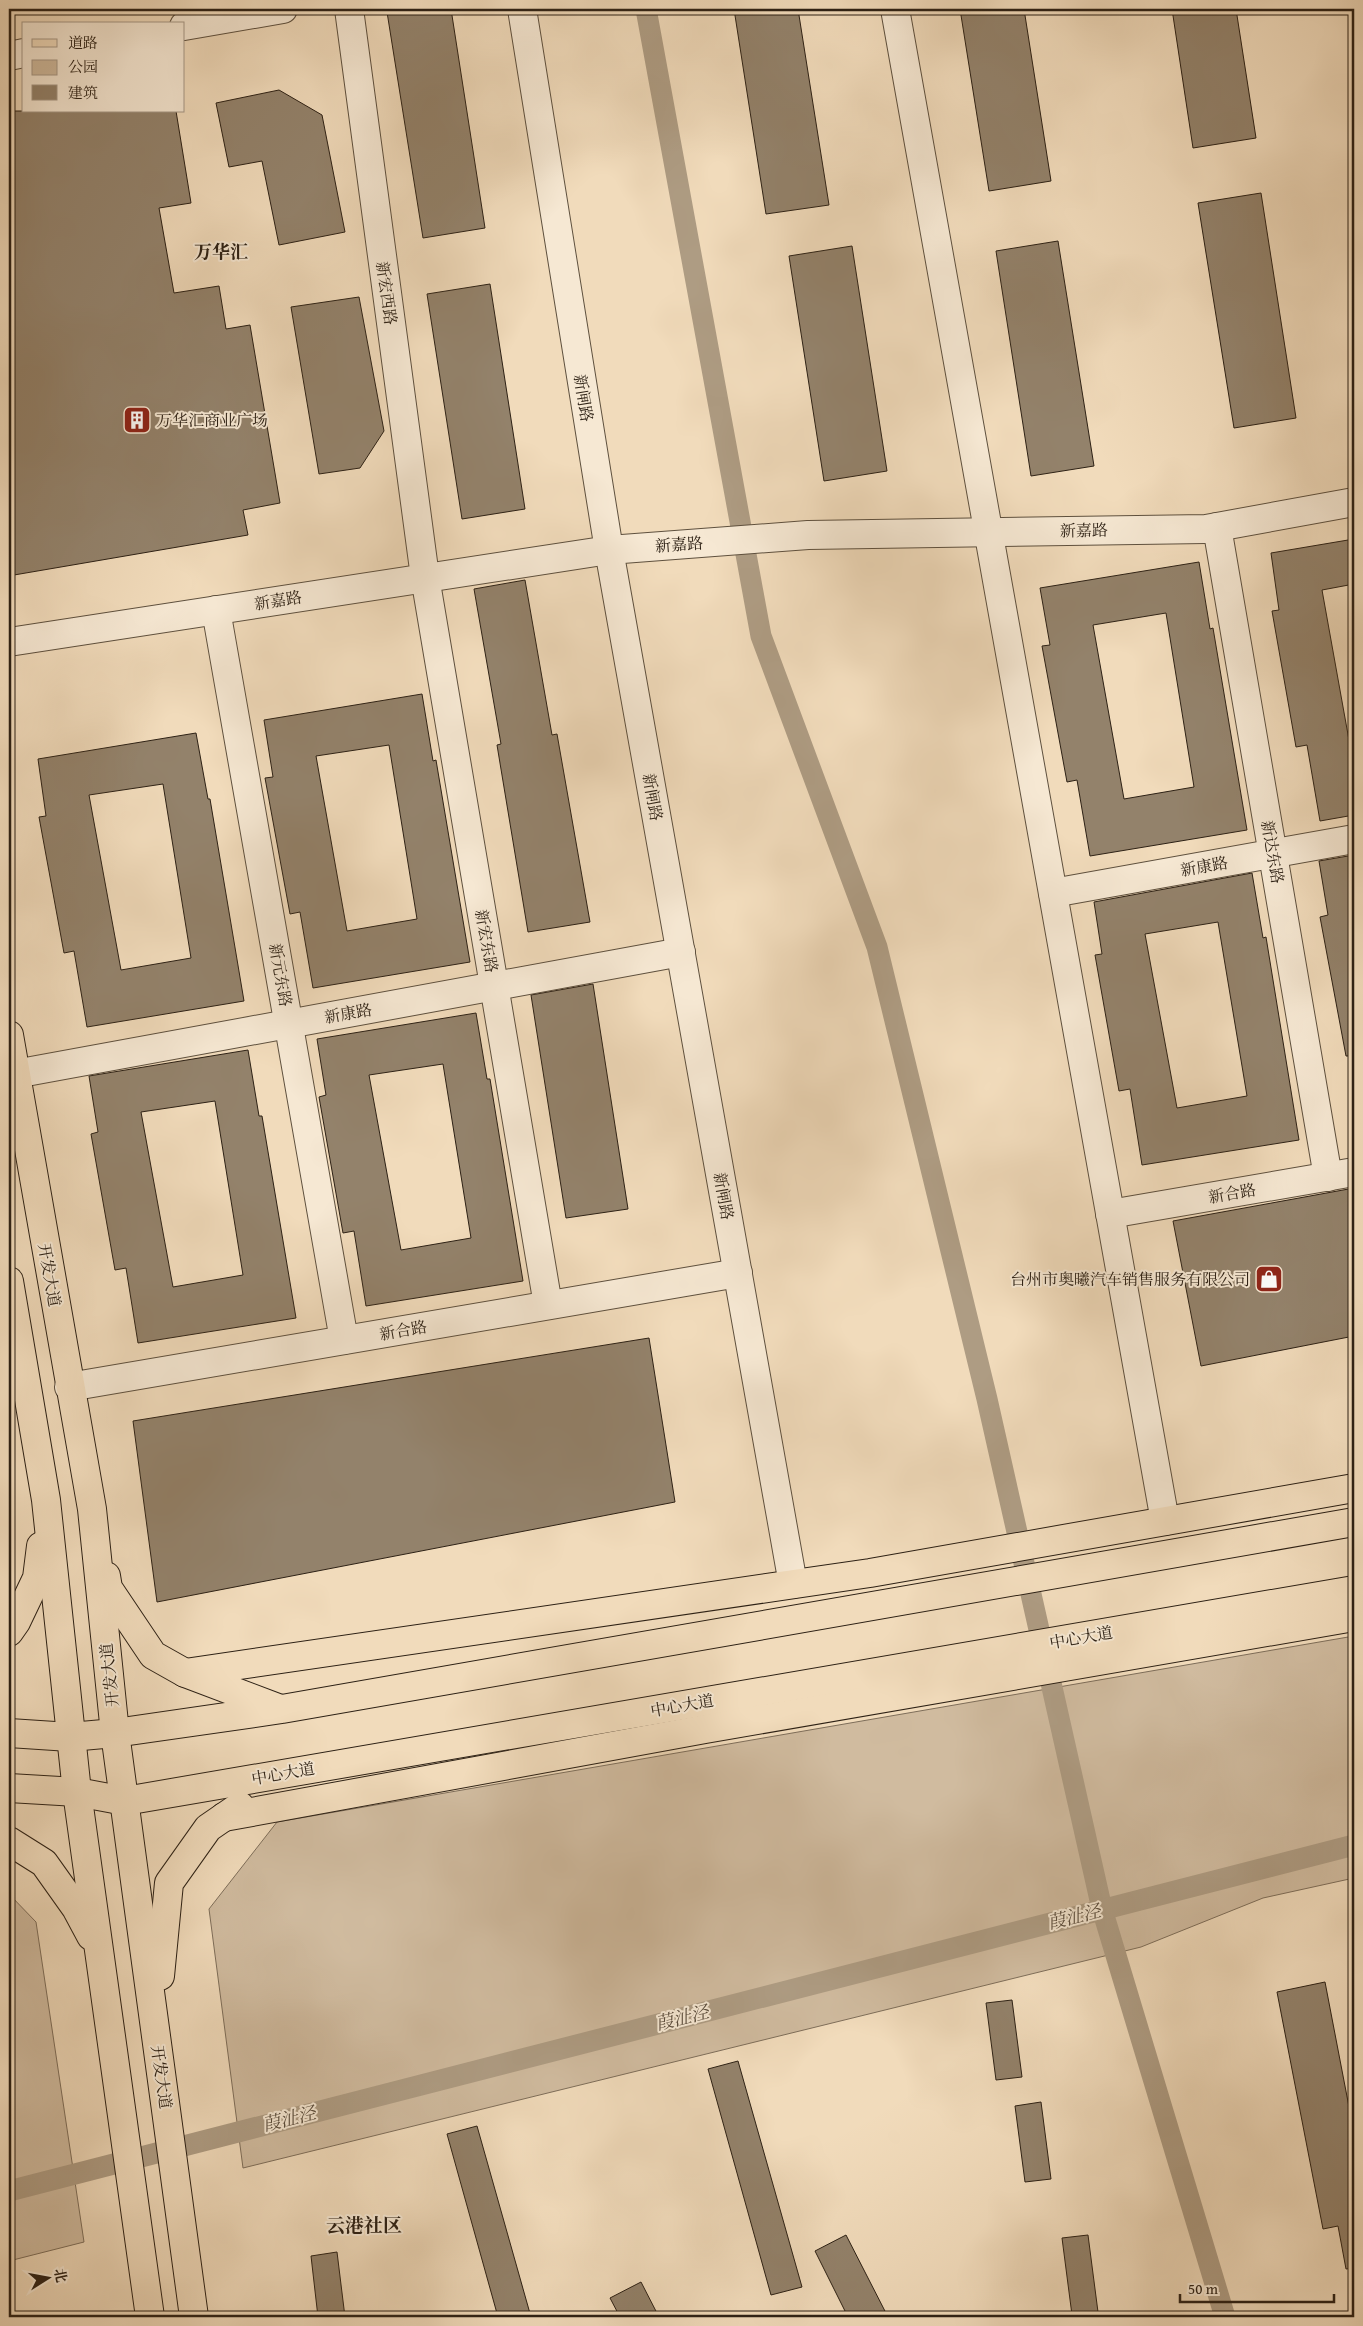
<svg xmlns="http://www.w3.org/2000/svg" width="1363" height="2326" font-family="'Gentium Book Plus','Noto Serif SC',serif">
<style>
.green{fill:#d0bb9f;stroke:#7e6e5a}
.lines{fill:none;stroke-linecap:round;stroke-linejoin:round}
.canal{stroke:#ae9c83;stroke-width:21}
.building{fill:#93826b;stroke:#2d2115;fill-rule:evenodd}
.minor-casing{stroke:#5e503e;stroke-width:30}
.major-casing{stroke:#2d2115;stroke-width:30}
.minor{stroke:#f6e8d3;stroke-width:28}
.major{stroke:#f1dbbb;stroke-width:28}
.labels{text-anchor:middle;stroke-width:4;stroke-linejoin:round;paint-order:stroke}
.street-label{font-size:16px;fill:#2d2115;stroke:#f6e8d3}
.poi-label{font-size:16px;fill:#2d2115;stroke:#f6e8d3;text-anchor:start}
.neighbourhood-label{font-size:18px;font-weight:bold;fill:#2d2115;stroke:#f6e8d3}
.water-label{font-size:18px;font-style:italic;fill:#5a4c3c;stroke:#f6e8d3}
.quarter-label{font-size:19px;font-weight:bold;fill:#2d2115;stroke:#f6e8d3}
</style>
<rect width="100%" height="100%" fill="#f1dbbb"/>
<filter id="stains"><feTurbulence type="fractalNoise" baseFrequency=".004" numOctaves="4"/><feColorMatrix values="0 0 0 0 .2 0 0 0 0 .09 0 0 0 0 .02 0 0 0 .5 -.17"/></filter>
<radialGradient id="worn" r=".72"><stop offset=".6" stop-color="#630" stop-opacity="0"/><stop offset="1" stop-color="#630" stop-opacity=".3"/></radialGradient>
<!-- green -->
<g class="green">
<polygon points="1354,1636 1354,1878 1263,1898 1141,1947 243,2168 209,1909 277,1822"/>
<polygon points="9,1894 36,1922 84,2242 9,2261"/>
</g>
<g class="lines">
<!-- canal -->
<g class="canal">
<polyline points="646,9 761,636 877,947 987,1399 1102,1909 1225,2317"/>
<polyline points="9,2191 1354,1845"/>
</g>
</g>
<!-- building -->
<g class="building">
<polygon points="411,9 451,9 485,228 423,238 387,12"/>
<polygon points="734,9 798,9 829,205 766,214"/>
<polygon points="960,9 1024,9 1051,181 989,191"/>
<polygon points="1172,9 1236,9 1256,138 1193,148"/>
<polygon points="279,90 322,115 345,232 279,245 262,161 229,167 216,103"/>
<polygon points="9,111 176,111 191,203 159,208 174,293 219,286 226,329 250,325 280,503 243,510 248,535 14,575 9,542"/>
<polygon points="1261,193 1296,418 1234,428 1198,203"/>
<polygon points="1058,241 1094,466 1031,476 996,251"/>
<polygon points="852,246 887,471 824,481 789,256"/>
<polygon points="490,284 525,509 462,519 427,294"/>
<polygon points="359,297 384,431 360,468 319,474 291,307"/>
<polygon points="1354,539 1354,584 1322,590 1354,768 1354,815 1320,821 1307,745 1296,747 1272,611 1279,610 1271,553"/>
<path d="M 1199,562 L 1210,629 L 1213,628 L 1247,830 L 1090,856 L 1077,780 L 1067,782 L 1042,646 L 1050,645 L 1040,588 ZM 1166,613 L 1194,787 L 1124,799 L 1093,625 Z"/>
<polygon points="525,580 552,735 557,734 590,922 528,932 497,745 501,744 474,589"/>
<path d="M 422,694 L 433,761 L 436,760 L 470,962 L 313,988 L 300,912 L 290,914 L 265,778 L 273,777 L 264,720 ZM 389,745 L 417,919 L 347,931 L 316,756 Z"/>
<path d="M 196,733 L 208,799 L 210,799 L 244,1001 L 87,1027 L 74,951 L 64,953 L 39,817 L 46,816 L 38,759 ZM 163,784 L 191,958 L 121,970 L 89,795 Z"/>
<polygon points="1354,855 1354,1056 1346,1056 1320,917 1328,915 1319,861"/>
<path d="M 1252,873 L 1263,938 L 1266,937 L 1299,1140 L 1142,1165 L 1130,1089 L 1119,1091 L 1095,955 L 1102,954 L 1094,902 ZM 1218,922 L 1247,1096 L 1177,1108 L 1145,934 Z"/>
<polygon points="593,984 628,1209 566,1218 531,995"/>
<path d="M 476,1013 L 487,1079 L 490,1079 L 523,1281 L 366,1306 L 354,1231 L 343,1233 L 319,1097 L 326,1095 L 317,1039 ZM 443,1064 L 471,1238 L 401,1250 L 369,1075 Z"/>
<path d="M 248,1050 L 259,1116 L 262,1116 L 296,1318 L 138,1343 L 126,1268 L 115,1270 L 91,1134 L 98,1132 L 89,1076 ZM 215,1101 L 243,1275 L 173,1287 L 141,1112 Z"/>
<polygon points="1354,1188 1354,1336 1201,1366 1173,1221"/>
<polygon points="649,1338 675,1502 157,1602 133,1421"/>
<polygon points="1325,1982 1354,2133 1354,2268 1346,2269 1338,2226 1323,2229 1277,1992"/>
<polygon points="1012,2000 1022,2077 996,2080 986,2003"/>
<polygon points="738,2061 802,2287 771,2295 708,2069"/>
<polygon points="1041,2102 1051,2179 1025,2182 1015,2106"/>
<polygon points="477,2126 531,2317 498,2317 447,2134"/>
<polygon points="846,2235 888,2317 848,2317 815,2251"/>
<polygon points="1088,2235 1098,2312 1072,2315 1062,2238"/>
<polygon points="337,2252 345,2317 318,2317 311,2256"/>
<polygon points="641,2282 659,2317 620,2317 610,2298"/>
</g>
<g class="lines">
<!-- minor casing -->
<g class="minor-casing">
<g id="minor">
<polyline points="349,9 425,577 548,1305"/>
<polyline points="522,9 609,550 793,1584"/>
<polyline points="895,9 1165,1521"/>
<polyline points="184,26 283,9"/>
<polyline points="9,56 24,53"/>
<polyline points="1217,527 1328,1177"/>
<polyline points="216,610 344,1340"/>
<polyline points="9,642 609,550 808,535 1206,529 1354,502"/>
<polyline points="1053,893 1354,839"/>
<polyline points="15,1074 681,952"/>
<polyline points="1110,1214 1354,1172"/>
<polyline points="69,1387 738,1273"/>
</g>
</g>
<!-- major casing -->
<g class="major-casing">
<g id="major">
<polyline points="9,1035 92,1509 115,1733 194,2317"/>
<polyline points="9,1281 46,1500 77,1792 150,2317"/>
<polyline points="106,1576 108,1588 153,1655 185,1673 278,1708"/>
<polyline points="9,1632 16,1622 37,1578 41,1546"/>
<polyline points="185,1673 870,1573 1354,1488"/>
<polyline points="9,1733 70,1737 115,1733 282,1709 1354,1522"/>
<polyline points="9,1788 77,1792 125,1801 1354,1590"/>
<polyline points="224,1817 705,1729 1354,1617"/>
<polyline points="9,1841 44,1863 76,1908 91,1936"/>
<polyline points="160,1976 169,1883 208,1828 240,1806"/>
</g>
</g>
<!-- minor -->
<use href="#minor" class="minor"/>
<!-- major -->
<use href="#major" class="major"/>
</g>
<!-- icons -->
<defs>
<g id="building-square" transform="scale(1.4375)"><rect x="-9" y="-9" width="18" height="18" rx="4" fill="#8f2418" stroke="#f6e8d3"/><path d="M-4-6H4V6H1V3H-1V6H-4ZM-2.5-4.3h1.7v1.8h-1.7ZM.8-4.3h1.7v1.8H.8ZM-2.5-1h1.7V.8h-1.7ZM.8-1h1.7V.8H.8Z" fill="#fff"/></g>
<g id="shop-square" transform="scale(1.4375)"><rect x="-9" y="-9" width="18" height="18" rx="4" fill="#8f2418" stroke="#f6e8d3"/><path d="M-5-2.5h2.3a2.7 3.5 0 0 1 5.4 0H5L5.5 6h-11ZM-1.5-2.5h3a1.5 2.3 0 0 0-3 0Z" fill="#fff"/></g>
</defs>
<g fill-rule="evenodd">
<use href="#building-square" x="137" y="420"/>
<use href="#shop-square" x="1269" y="1279"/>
</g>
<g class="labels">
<!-- street labels -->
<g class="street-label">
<text transform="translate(387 293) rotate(82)" y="6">新宏西路</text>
<text transform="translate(584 398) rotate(81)" y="6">新闸路</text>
<text transform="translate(1084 530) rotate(-1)" y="6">新嘉路</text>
<text transform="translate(679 544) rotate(-4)" y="6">新嘉路</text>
<text transform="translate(278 600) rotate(-9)" y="6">新嘉路</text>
<text transform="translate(653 797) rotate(80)" y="6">新闸路</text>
<text transform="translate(1273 852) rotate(80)" y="6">新达东路</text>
<text transform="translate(1204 866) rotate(-10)" y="6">新康路</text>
<text transform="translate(487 941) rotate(80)" y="6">新宏东路</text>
<text transform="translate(281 975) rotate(80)" y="6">新元东路</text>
<text transform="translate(348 1013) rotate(-10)" y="6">新康路</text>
<text transform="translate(1232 1193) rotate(-10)" y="6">新合路</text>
<text transform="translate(724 1196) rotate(80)" y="6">新闸路</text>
<text transform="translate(50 1275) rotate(80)" y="6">开发大道</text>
<text transform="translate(403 1330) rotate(-10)" y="6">新合路</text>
<text transform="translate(1081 1637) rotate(-10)" y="6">中心大道</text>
<text transform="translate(109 1675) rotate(-96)" y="6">开发大道</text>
<text transform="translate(682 1705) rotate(-10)" y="6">中心大道</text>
<text transform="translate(283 1773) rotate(-10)" y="6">中心大道</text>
<text transform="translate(162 2077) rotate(82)" y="6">开发大道</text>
</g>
<!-- poi labels -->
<g class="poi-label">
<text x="156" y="426">万华汇商业广场</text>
<text x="1250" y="1285" text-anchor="end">台州市奥曦汽车销售服务有限公司</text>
</g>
<!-- neighbourhood labels -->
<g class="neighbourhood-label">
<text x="221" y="258">万华汇</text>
</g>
<!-- water labels -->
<g class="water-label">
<text transform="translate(1074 1917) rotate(-14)" y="6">葭沚泾</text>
<text transform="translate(682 2018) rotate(-14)" y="6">葭沚泾</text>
<text transform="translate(289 2119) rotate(-14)" y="6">葭沚泾</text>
</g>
<!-- quarter labels -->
<g class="quarter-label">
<text x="364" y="2232">云港社区</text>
</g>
</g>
<!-- margin -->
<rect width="1363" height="2326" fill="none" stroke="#f1dbbb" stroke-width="30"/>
<rect x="10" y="10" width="1343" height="2306" fill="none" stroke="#2d2115" stroke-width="2.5"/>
<rect x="15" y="15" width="1333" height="2296" fill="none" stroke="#2d2115"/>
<!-- legend -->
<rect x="22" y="22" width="162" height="90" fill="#f6e8d3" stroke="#a69887"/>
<rect x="32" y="39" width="25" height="8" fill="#f1dbbb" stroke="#a69887"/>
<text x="68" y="48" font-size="15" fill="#2d2115">道路</text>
<rect x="32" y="60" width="25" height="15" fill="#d0bb9f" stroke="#a69887"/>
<text x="68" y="72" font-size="15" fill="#2d2115">公园</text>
<rect x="32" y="85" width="25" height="15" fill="#93826b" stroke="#a69887"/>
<text x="68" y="98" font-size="15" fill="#2d2115">建筑</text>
<!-- north arrow -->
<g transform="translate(48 2278) rotate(79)" stroke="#f6e8d3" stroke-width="4" paint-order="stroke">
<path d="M0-4L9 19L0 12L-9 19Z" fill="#2d2115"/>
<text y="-8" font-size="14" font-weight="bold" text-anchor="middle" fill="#2d2115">北</text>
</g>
<!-- scale -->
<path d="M1180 2294v8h154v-8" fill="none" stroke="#2d2115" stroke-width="2.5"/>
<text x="1188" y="2294" font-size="15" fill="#2d2115" stroke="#f6e8d3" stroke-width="4" paint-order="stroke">50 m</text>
<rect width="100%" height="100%" filter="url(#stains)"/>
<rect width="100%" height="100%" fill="url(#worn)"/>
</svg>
